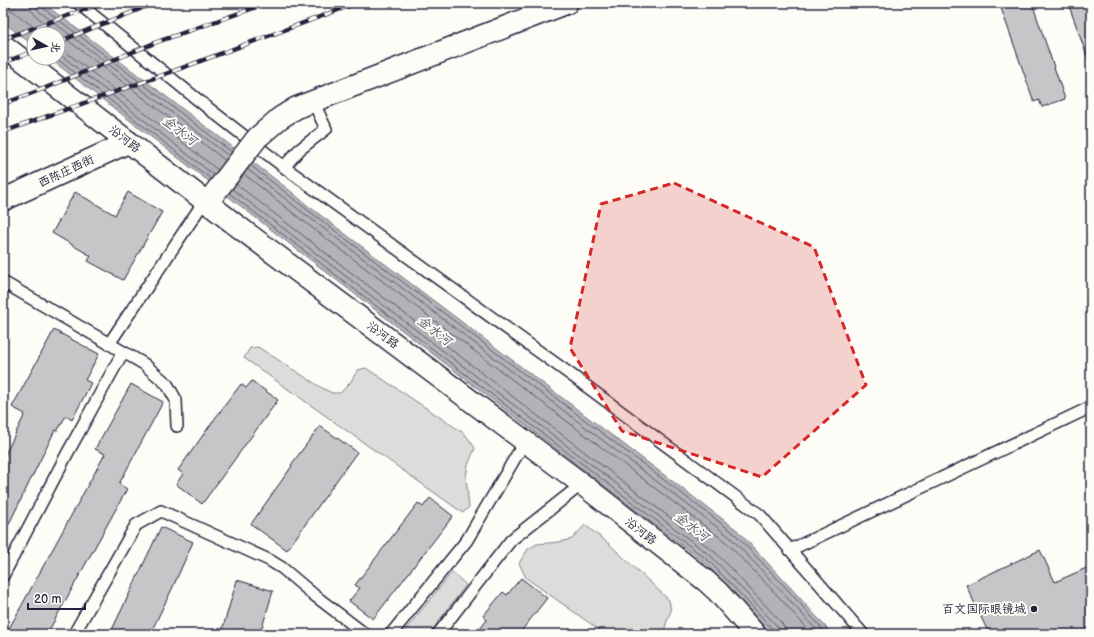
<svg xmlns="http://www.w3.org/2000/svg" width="1094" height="637" font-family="'Balsamiq Sans','LXGW WenKai TC',sans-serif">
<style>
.green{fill:#dddcdb;stroke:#807f8b}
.water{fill:#b2b2b7;stroke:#787885}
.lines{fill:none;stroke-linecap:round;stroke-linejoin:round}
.shore{stroke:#5c5c6d;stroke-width:1}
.building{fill:#c6c6c8;stroke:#22223b}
.lane-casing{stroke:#22223b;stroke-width:14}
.street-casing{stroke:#22223b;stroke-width:24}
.lane{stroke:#fdfcf7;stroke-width:11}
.street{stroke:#fdfcf7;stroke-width:21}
.rail-casing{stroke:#22223b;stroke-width:4.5}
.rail{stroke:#fdfcf7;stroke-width:3;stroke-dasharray:9;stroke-linecap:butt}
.street-bridge-casing{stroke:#22223b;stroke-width:24;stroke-linecap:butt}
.street-bridge{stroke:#fdfcf7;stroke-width:21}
.marked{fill:#d62828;fill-opacity:0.2;stroke:#d62828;stroke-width:3;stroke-dasharray:8 5;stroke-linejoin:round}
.poi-dot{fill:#22223b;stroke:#fdfcf7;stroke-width:1.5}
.labels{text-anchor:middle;stroke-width:4;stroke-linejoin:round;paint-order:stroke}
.street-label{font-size:12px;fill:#22223b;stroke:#fdfcf7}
.poi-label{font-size:12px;fill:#22223b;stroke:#fdfcf7;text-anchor:end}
.water-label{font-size:13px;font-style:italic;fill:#545466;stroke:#fdfcf7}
</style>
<rect width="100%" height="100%" fill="#fdfcf7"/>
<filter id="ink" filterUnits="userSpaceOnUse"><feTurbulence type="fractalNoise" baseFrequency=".025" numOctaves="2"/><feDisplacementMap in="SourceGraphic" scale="8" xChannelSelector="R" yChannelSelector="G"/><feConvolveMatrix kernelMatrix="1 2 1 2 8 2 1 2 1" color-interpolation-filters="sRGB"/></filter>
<g filter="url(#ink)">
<!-- green -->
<g class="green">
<polygon points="258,347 322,388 332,393 340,393 349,384 358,370 366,368 465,434 475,448 468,465 466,477 469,507 463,513 244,358 250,348"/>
<polygon points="585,525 608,543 669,600 671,611 666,624 664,632 666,634 605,634 526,578 519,563 528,549 537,544 559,542 572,539"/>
<polygon points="452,572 466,585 429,634 402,634"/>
</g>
<!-- water -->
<polygon class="water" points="3,3 43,3 288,189 307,205 737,530 790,587 832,634 771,634 706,564 282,238 49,58 58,58 58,34 34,34 34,46 3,22"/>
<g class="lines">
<!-- shore -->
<g class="shore">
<polyline points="30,3 31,10 36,16 225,160"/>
<polyline points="36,3 37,8 40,12 229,156"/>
<polyline points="41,3 41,6 43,8 232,152"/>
<polyline points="3,8 9,9 13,11 43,34"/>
<polyline points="58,46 218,170"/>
<polyline points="58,53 214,175"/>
<polyline points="56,58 211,179"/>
<polyline points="250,165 285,192 305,208 734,533 787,589 827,634"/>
<polyline points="247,169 282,196 302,212 730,537 783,593 820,634"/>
<polyline points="244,174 278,201 298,217 726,542 779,597 812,634"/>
<polyline points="236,184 716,553 781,622 784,627 785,634"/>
<polyline points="232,189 712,557 777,626 779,630 779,634"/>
<polyline points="229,193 709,561 760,615 773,630 774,634"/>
</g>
</g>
<!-- building -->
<g class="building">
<polygon points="1005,3 1032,3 1065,99 1042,107 1039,100 1034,102 1001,8 1006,6"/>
<polygon points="1068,3 1091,3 1091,62 1089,62"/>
<polygon points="75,192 115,215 128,192 162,212 123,280 88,261 91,256 52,233"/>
<polygon points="54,330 99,354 85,380 91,383 72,420 66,416 57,431 55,430 3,536 3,459 25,414 12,407"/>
<polygon points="252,381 278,400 202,504 176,484 183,474 178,470 216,417 241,384 246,388"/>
<polygon points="131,384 163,402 119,484 127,489 47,634 6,634 105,454 95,449"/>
<polygon points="320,426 357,452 287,550 251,524 292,466 291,465"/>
<polygon points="430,498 453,516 373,619 349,601 360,588 355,585 418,503 423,507"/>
<polygon points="161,527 193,542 172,589 150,634 110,634"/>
<polygon points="1040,550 1055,582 1091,566 1091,634 989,634 966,585"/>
<polygon points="521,578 547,598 519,634 476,634 487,620 483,616 503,592 507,595"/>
<polygon points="237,580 273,591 260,634 221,634"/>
</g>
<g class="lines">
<!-- lane casing -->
<g class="lane-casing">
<g id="lane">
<polyline points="78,3 208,108 284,167"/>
<polyline points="313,101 326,129 299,150 284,167 574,377 760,515 863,634"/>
<polyline points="3,282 144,364 167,384 176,400 177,426"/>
<polyline points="109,344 205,200"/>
<polyline points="790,550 1091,407"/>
<polyline points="3,576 67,454 123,352"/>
<polyline points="74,634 136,525 161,511 269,560 282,568 314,595 365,634"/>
<polyline points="391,634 467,540 525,441"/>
<polyline points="438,634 511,540 582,484"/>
</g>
</g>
<!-- street casing -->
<g class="street-casing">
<g id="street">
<polyline points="3,45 236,225 582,484 706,581 718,592 755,634"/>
<polyline points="257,138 280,118 296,108 567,3"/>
<polyline points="3,200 129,142"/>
</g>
</g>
<!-- lane -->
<use href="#lane" class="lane"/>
<!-- street -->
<use href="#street" class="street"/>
<!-- rail casing -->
<g class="rail-casing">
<g id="rail">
<polyline points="3,39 103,3"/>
<polyline points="58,42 155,3"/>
<polyline points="3,63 34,51"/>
<polyline points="3,104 43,89 157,42 268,3"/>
<polyline points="3,132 171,72 357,3"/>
</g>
</g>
<!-- rail -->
<use href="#rail" class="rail"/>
<!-- street-bridge casing -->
<g class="street-bridge-casing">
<polyline id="street-bridge" points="214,194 257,138"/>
</g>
<!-- street-bridge -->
<use href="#street-bridge" class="street-bridge"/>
</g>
</g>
<!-- marked area -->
<path class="marked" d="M 674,183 L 814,247 L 866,385 L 762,477 L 622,431 L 570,348 L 601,204 Z"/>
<!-- markers -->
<circle class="poi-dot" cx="1034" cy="609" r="4"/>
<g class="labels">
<!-- street labels -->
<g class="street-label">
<text transform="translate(125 139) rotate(38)" y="4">沿河路</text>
<text transform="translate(66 171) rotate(-25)" y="4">西陈庄西街</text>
<text transform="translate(383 335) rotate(37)" y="4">沿河路</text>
<text transform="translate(641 531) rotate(38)" y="4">沿河路</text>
</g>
<!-- poi labels -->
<g class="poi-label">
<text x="1026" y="613">百文国际眼镜城</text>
</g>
<!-- water labels -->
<g class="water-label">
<text transform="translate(180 130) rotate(37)" y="5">金水河</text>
<text transform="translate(435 330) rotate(38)" y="5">金水河</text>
<text transform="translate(692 526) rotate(37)" y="5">金水河</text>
</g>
</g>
<!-- margin -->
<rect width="1094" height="637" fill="none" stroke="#fdfcf7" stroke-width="16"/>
<rect x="8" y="8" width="1078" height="621" fill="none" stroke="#22223b" stroke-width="1.5" filter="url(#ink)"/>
<!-- north arrow -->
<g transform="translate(46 46) rotate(98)"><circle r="19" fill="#fdfcf7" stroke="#a5a5ac"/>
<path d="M0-3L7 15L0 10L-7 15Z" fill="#22223b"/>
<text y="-6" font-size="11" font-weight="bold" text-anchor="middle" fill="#22223b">北</text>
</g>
<!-- scale -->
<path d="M28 603v6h57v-6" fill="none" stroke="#22223b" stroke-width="2"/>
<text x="34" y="603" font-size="12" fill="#22223b" stroke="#fdfcf7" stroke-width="3" paint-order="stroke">20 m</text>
</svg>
